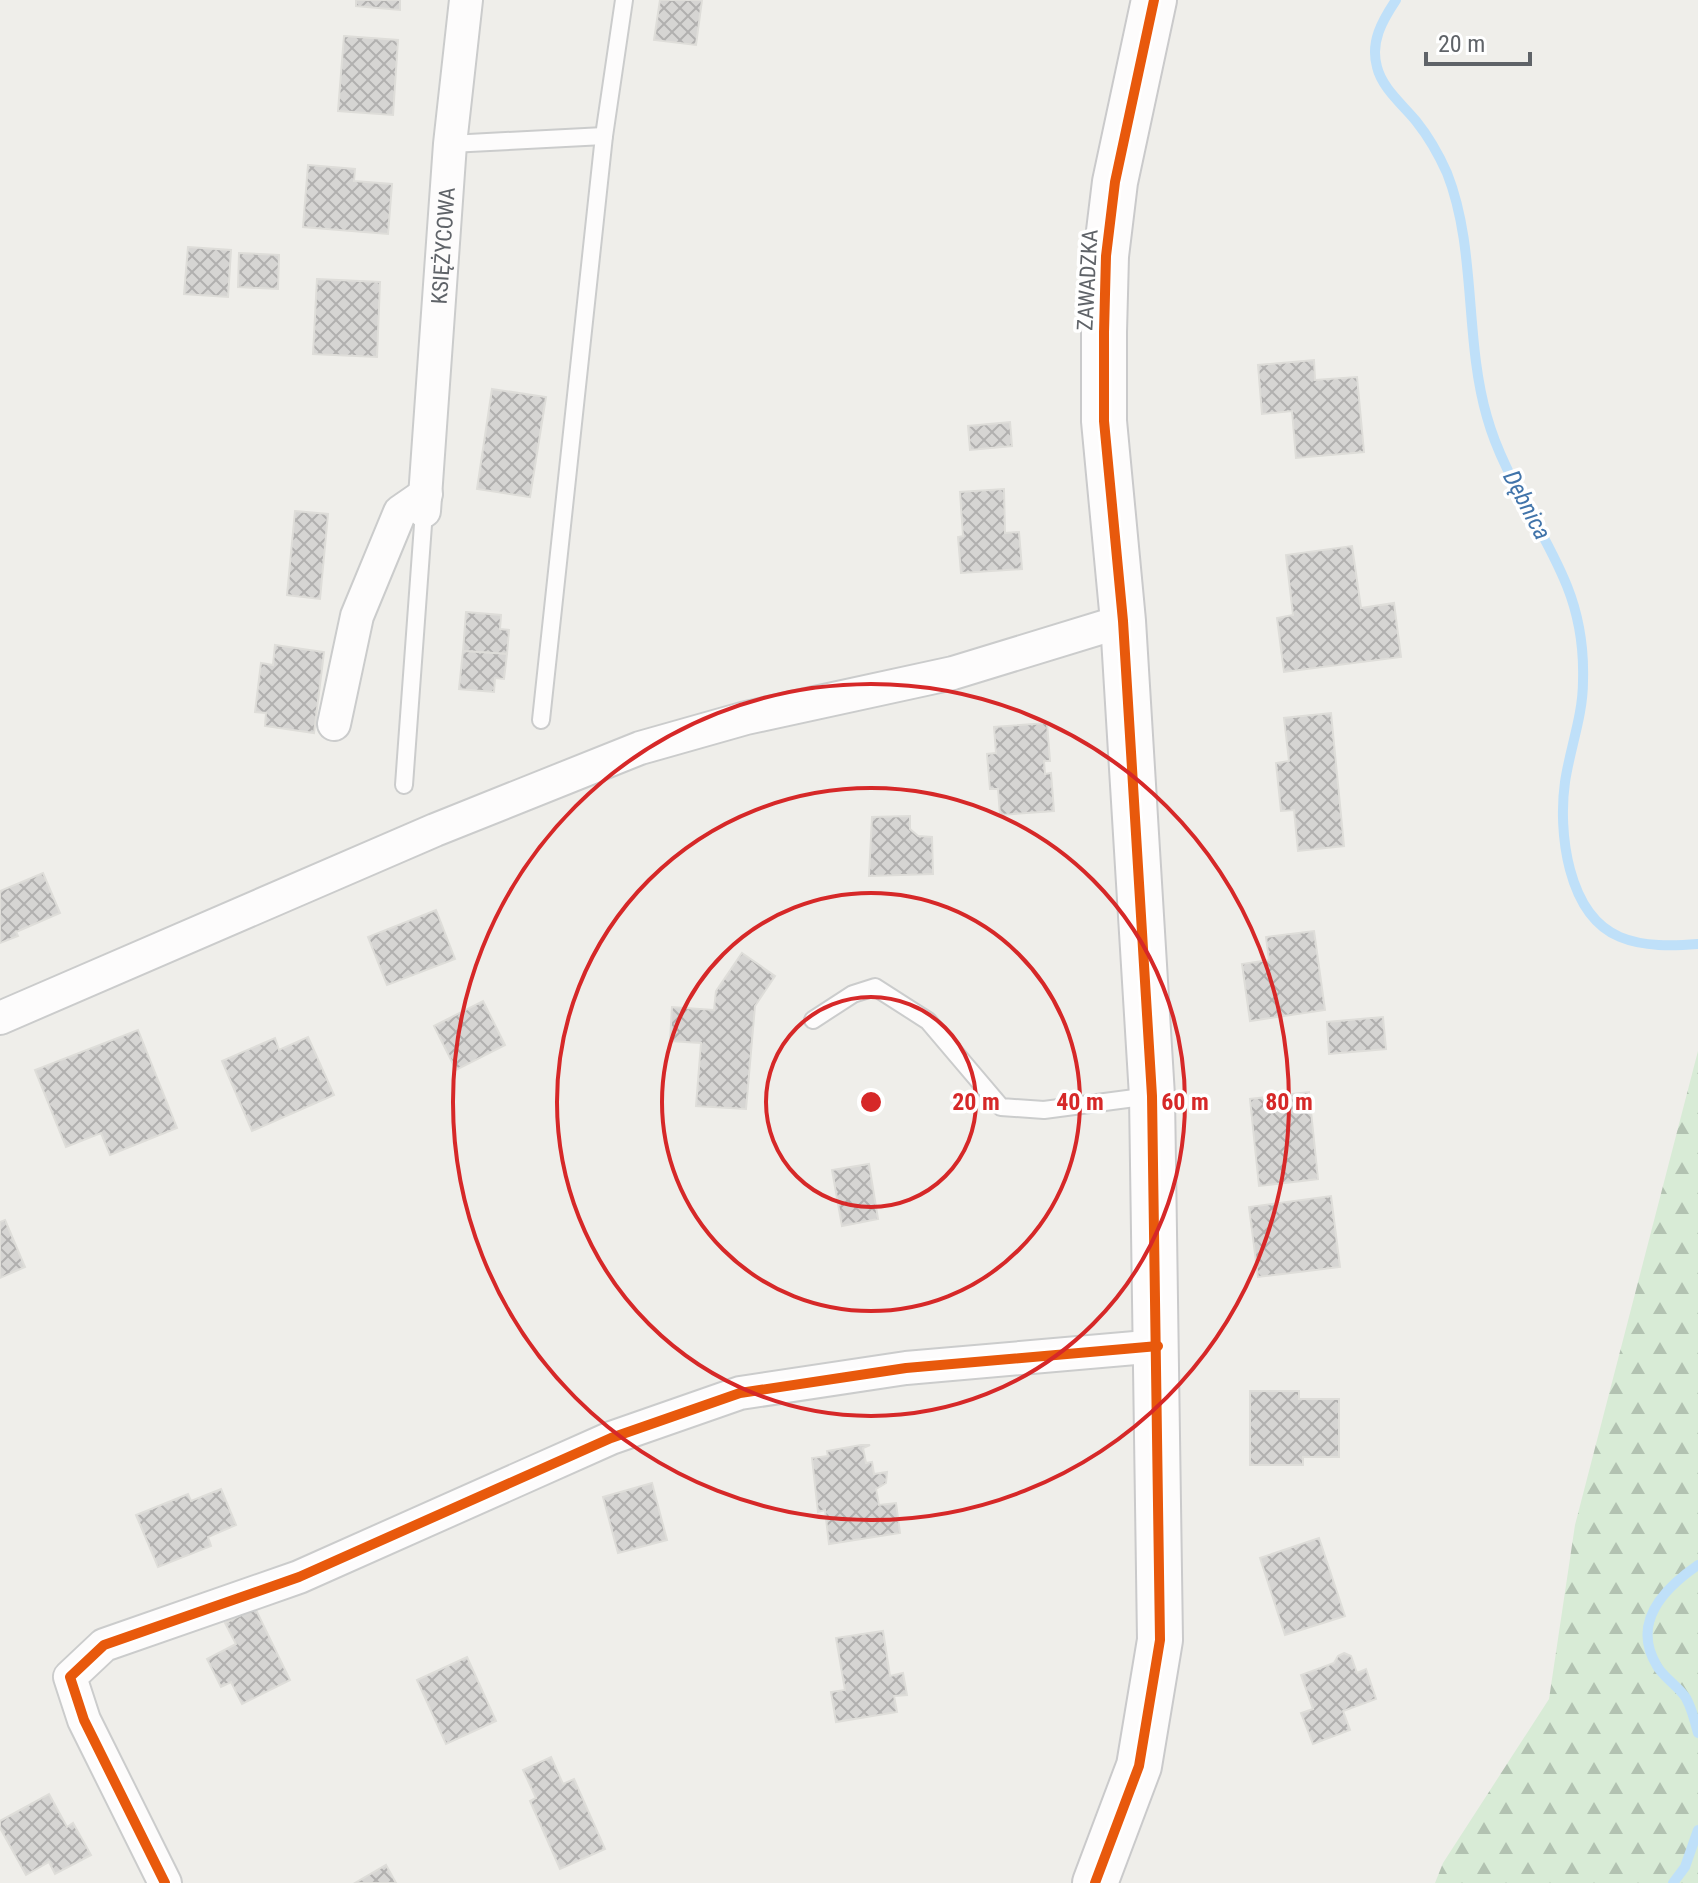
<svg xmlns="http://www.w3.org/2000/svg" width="1698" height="1883" font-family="'Roboto Condensed',sans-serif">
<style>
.forest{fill:url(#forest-firs)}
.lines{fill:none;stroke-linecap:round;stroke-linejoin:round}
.stream{stroke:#bfe0f9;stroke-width:10}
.building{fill:url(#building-cross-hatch);stroke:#deddd9;stroke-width:2}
.lane-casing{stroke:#cbcccc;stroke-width:20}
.street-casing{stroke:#cbcccc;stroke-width:36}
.secondary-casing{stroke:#cacacb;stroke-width:48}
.lane{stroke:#fdfcfc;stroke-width:16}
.street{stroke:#fdfcfc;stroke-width:32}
.secondary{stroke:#fdfcfc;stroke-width:44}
.cycleway-casing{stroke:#fff;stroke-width:15}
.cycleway{stroke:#e8590c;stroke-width:10}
.ring{fill:none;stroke:#d62828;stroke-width:4}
.labels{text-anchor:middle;stroke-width:7;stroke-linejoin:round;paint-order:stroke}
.street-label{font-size:22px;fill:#5f6368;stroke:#fff}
.water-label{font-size:24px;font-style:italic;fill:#4174aa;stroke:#fff}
.centre{fill:#d62828;stroke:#fff;stroke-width:4}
.ring-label{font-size:24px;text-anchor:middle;font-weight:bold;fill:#d62828;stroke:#fff;stroke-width:7;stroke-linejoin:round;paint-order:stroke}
</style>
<defs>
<pattern id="forest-firs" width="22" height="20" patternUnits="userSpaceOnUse" patternTransform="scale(2)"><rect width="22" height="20" fill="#d8ebd6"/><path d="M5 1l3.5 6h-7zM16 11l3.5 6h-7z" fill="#b2c2b1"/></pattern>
<pattern id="building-cross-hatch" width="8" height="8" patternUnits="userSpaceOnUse" patternTransform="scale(2)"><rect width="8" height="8" fill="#d6d5d3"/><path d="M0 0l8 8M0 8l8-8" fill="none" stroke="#b1b0af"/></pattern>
</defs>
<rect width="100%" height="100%" fill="#efeeea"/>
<!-- forest -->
<polygon class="forest" points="1698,1051 1698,1883 1435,1883 1443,1863 1549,1699 1575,1525"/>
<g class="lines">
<!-- stream -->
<g class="stream">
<path d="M 1396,0 C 1382,21 1370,42 1377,67 C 1382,88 1403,105 1416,121 C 1428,136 1439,155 1447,173 C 1477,249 1464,338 1487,417 C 1504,478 1544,528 1567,586 C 1579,616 1584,649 1583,681 C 1583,716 1570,748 1565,782 C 1558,831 1567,915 1620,937 C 1644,947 1673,946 1698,944"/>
<path d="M 1698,1565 C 1663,1589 1631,1623 1657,1666 C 1664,1678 1678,1686 1686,1698 C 1692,1709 1695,1721 1698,1733"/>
<polyline points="1673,1883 1685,1867 1698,1830"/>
</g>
</g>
<!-- building -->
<g class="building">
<polygon points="356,0 400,0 400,10 356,6"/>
<polygon points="660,0 702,0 696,45 654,40"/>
<polygon points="344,36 398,40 393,115 338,111"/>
<polygon points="308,165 355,169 354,181 392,184 388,234 303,227"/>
<polygon points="188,247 231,250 228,297 184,294"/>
<polygon points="239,253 279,255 278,289 238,287"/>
<polygon points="317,279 380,282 377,357 313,354"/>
<polygon points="1314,360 1315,380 1357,377 1364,452 1296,458 1292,411 1262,414 1258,365"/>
<polygon points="492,389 546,397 530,497 477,489"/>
<polygon points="1010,422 1012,446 970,450 968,426"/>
<polygon points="1004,489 1005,533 1019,532 1022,569 961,573 958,537 963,536 960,492"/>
<polygon points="295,511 328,514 320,599 287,595"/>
<polygon points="1352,546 1361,608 1394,603 1401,657 1284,672 1277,618 1293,615 1286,555"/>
<polygon points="466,612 501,615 500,629 509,630 507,654 463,651"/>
<polygon points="275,645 324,652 314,733 265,726 266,713 255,712 261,663 273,665"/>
<polygon points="463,651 507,654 504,679 495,678 494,692 459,689"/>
<polygon points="1331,713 1344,846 1298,851 1294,810 1281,811 1276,763 1289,761 1284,718"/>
<polygon points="1047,723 1050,761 1044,761 1045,774 1051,773 1054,811 1000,815 998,789 990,789 987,754 996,753 994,727"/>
<polygon points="910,816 910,829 918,836 932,837 933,874 869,876 872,817"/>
<polygon points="43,873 60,913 16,932 18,936 0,943 0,891"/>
<polygon points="436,910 455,959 387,985 368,937"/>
<polygon points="1314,931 1325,1010 1250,1021 1242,964 1269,960 1266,937"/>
<polygon points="742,953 775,976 755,1006 746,1109 696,1106 701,1043 670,1041 672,1007 714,1010 716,991"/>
<polygon points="483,1001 505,1045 456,1070 434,1026"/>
<polygon points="1383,1017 1386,1049 1329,1054 1327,1022"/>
<polygon points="138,1030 177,1128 110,1155 101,1133 66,1147 35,1070"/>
<polygon points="308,1037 334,1095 252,1131 222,1061 275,1038 279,1050"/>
<polygon points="1309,1092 1318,1179 1259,1186 1250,1099"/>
<polygon points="869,1164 878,1219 842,1226 832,1170"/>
<polygon points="1331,1196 1340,1267 1258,1277 1249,1207"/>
<polygon points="5,1220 25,1267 0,1278 0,1222"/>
<polygon points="1250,1391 1299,1391 1299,1399 1339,1399 1339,1457 1303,1457 1303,1465 1250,1465"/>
<polygon points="861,1445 870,1445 863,1448 866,1463 872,1462 874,1474 887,1472 886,1483 876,1489 879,1505 896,1503 900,1533 829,1544 825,1510 818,1512 812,1458 828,1456 827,1451"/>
<polygon points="652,1483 667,1540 618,1553 603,1497"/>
<polygon points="221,1489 236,1525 208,1537 211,1546 158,1567 136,1515 188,1494 191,1501"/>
<polygon points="1319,1538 1345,1616 1285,1635 1260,1558"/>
<polygon points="255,1608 290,1680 242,1704 231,1682 221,1687 207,1659 236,1644 225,1623"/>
<polygon points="883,1631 890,1676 903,1673 907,1695 894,1696 897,1712 836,1722 831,1692 845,1690 836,1638"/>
<polygon points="1344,1653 1351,1656 1357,1673 1366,1669 1376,1699 1343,1711 1350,1730 1313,1744 1301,1713 1313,1709 1301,1675 1334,1663 1338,1656"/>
<polygon points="467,1657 496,1721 446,1744 417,1680"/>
<polygon points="551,1757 563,1784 574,1779 605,1849 560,1869 530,1801 536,1798 523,1770"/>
<polygon points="49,1794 67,1827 73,1823 91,1855 55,1874 49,1862 26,1875 0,1828 0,1821"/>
<polygon points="386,1865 396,1883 355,1883"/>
</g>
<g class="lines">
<!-- lane casing -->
<g class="lane-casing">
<g id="lane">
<polyline points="450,144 604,136"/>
<polyline points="541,720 604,136 624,0"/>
<polyline points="404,785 424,511"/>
<polyline points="813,1020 853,994 875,987 928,1021 1001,1107 1044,1110 1150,1096"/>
</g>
</g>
<!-- street casing -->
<g class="street-casing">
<g id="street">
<path id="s1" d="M 424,511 L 450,144 L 466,0"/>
<polyline points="334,724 357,616 400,512 426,494"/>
<polyline points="0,1018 435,830 640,748 746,718 953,673 1123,621"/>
<polyline points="165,1883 84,1720 70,1677 104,1645 299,1577 611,1438 740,1393 906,1368 1158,1346"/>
</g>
</g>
<!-- secondary casing -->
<g class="secondary-casing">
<polyline id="secondary" points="1095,1883 1139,1766 1160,1640 1152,1096 1123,621 1104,421 1104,332 1106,256 1115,182 1154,0"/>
</g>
<!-- lane -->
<use href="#lane" class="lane"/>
<!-- street -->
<use href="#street" class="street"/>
<!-- secondary -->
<use href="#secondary" class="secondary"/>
<!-- cycleway casing -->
<g class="cycleway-casing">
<g id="cycleway">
<polyline points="165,1883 84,1720 70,1677 104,1645 299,1577 611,1438 740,1393 906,1368 1158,1346"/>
<polyline points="1095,1883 1139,1766 1160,1640 1152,1096 1123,621 1104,421 1104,332 1106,256 1115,182 1154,0"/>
</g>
</g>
<!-- cycleway -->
<use href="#cycleway" class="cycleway"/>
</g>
<!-- distance rings -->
<g class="ring">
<circle cx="871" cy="1102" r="105"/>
<circle cx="871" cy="1102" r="209"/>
<circle cx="871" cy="1102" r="314"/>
<circle cx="871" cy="1102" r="418"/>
</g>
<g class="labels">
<!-- street labels -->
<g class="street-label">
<text dy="8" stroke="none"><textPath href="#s1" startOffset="266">KSIĘŻYCOWA</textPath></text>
<text transform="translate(1087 280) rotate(-87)" y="8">ZAWADZKA</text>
</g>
<!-- water labels -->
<g class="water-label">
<text transform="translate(1527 505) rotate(62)" y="8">Dębnica</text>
</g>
</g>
<circle cx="871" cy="1102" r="12" class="centre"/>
<g class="ring-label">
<text x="976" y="1110">20 m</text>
<text x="1080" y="1110">40 m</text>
<text x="1185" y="1110">60 m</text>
<text x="1289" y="1110">80 m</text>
</g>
<!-- scale -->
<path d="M1426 52v12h104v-12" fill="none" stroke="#5f6368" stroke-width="4"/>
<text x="1438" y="52" font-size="24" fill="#5f6368" stroke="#ffffff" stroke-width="6" paint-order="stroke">20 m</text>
</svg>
